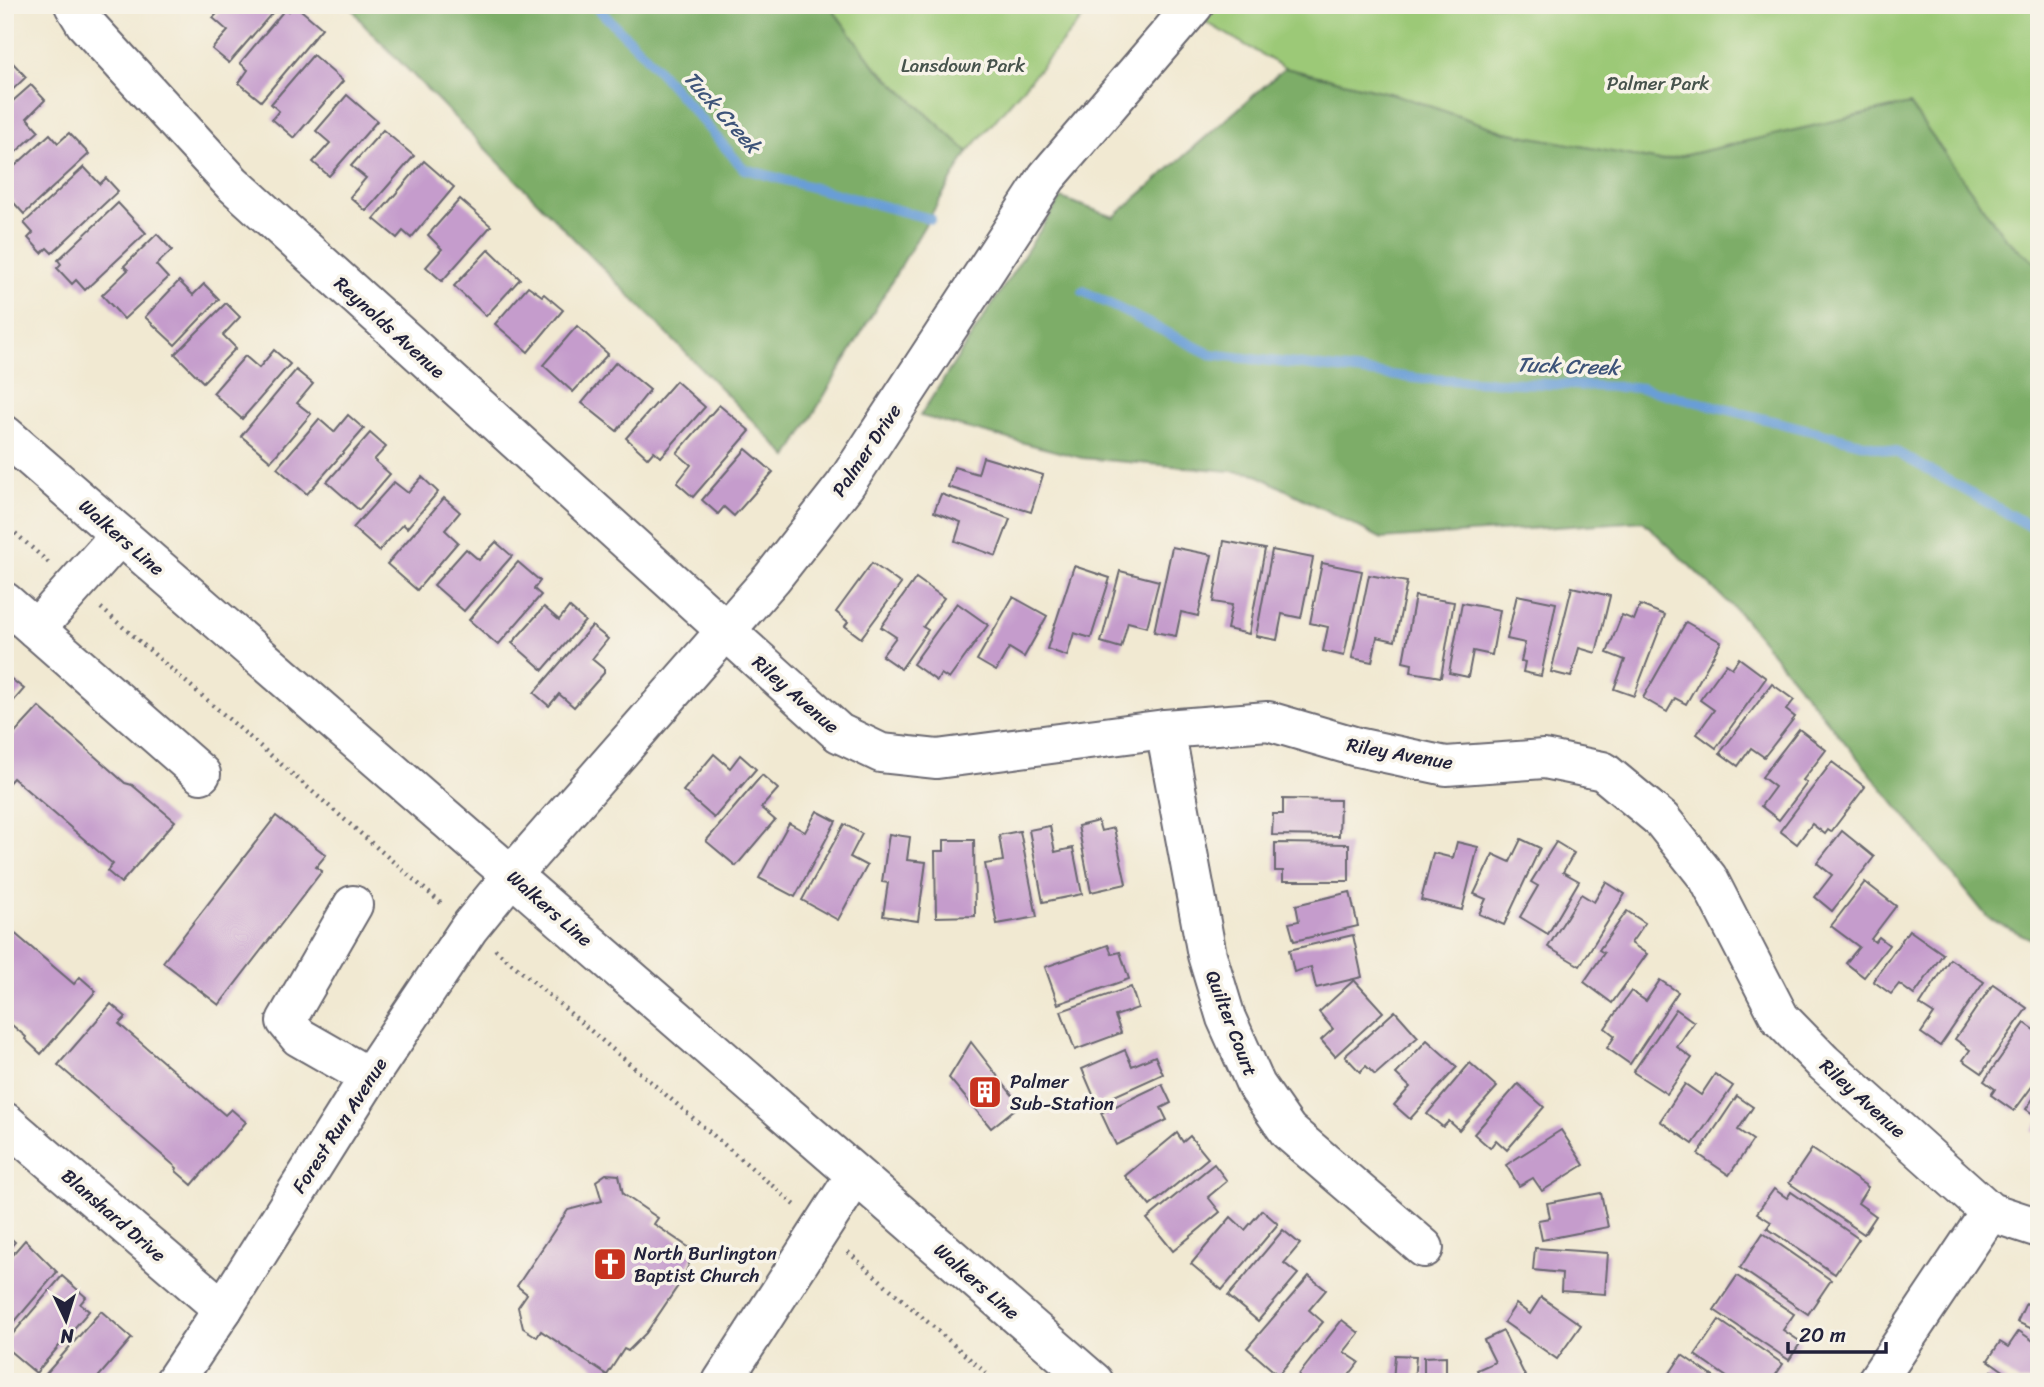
<svg xmlns="http://www.w3.org/2000/svg" width="2044" height="1387" font-family="Sriracha,sans-serif">
<style>
.green{fill:#9cc977;stroke:#5f7659;stroke-width:2}
.forest{fill:#7dad68;stroke:#506852;stroke-width:2}
.lines{fill:none;stroke-linecap:round;stroke-linejoin:round}
.stream{stroke:#699ed6;stroke-width:10}
.building{fill:#c59ccc}
.minor-casing{stroke:#6a6870;stroke-width:42}
.major-casing{stroke:#6a6870;stroke-width:42}
.path{stroke:#6a6870;stroke-width:4.5;stroke-dasharray:2 5;stroke-linecap:butt}
.minor{stroke:#fff;stroke-width:38}
.major{stroke:#fff;stroke-width:38}
.labels{text-anchor:middle;stroke-width:7;stroke-linejoin:round;paint-order:stroke}
.park-label{font-size:19px;fill:#47544d;stroke:#f7f3e8}
.street-label{font-size:19px;fill:#22223b;stroke:#f7f3e8}
.poi-label{font-size:19px;fill:#22223b;stroke:#f7f3e8;text-anchor:start}
.water-label{font-size:21px;font-style:italic;fill:#3e5479;stroke:#f7f3e8}
</style>
<rect width="100%" height="100%" fill="#f7f3e8"/>
<filter id="ink" filterUnits="userSpaceOnUse"><feTurbulence type="fractalNoise" baseFrequency=".0143" numOctaves="2"/><feDisplacementMap in="SourceGraphic" scale="14" xChannelSelector="R" yChannelSelector="G"/><feConvolveMatrix kernelMatrix="1 2 1 2 8 2 1 2 1" color-interpolation-filters="sRGB"/></filter>
<filter id="wash" filterUnits="userSpaceOnUse"><feTurbulence type="fractalNoise" baseFrequency=".00686" numOctaves="4" result="noise"/><feDisplacementMap in="SourceGraphic" scale="28" xChannelSelector="R" yChannelSelector="G"/><feGaussianBlur stdDeviation="1.57" result="paint"/><feColorMatrix in="noise" values="0 0 0 0 0 0 0 0 0 0 0 0 0 0 0 0 0 1.4 0 .05"/><feComposite in="paint" operator="in"/></filter>
<g filter="url(#wash)">
<rect width="100%" height="100%" fill="#f1e9d2"/>
<!-- green -->
<g class="green">
<polygon points="829,5 1094,5 968,152 875,66"/>
<polygon points="1218,5 2039,5 2039,266 2005,238 1909,104 1660,161 1505,132 1397,95 1285,68 1204,21"/>
</g>
<!-- forest -->
<g class="forest">
<polygon points="350,5 829,5 875,66 968,152 788,457 364,25"/>
<polygon points="1285,68 1397,95 1505,132 1660,161 1909,104 2005,238 2039,266 2039,943 1988,918 1742,616 1643,521 1382,539 1253,473 1082,458 920,416 1061,198 1114,217"/>
</g>
<g class="lines">
<!-- stream -->
<g class="stream">
<polyline points="594,5 644,54 744,169 931,219"/>
<polyline points="1083,291 1210,354 1423,379 1642,388 1896,452 2039,531"/>
</g>
</g>
<g id="blocks">
<!-- building -->
<g class="building">
<polygon points="225,5 279,5 229,63 212,49 228,31 213,18"/>
<polygon points="295,5 322,28 261,101 239,83 248,70 240,63 286,8 289,11"/>
<polygon points="313,55 343,81 294,138 272,119 279,111 271,104"/>
<polygon points="12,62 26,77 5,97 5,68"/>
<polygon points="31,85 45,100 27,118 39,131 5,162 5,108"/>
<polygon points="347,95 377,121 329,176 313,162 330,143 316,131"/>
<polygon points="383,130 414,156 366,211 350,197 366,178 351,166"/>
<polygon points="69,133 89,154 24,214 5,193 5,175 50,134 58,143"/>
<polygon points="424,161 454,187 411,238 403,231 397,238 374,219"/>
<polygon points="84,167 100,184 106,178 118,191 52,253 47,248 42,253 28,238 33,233 24,223"/>
<polygon points="460,199 491,226 442,281 426,267 442,249 428,235"/>
<polygon points="118,203 146,233 85,290 76,280 72,284 57,268 61,264 58,260"/>
<polygon points="157,234 172,250 156,265 168,278 124,319 102,295 128,270 124,266"/>
<polygon points="489,249 520,279 486,316 454,286"/>
<polygon points="179,281 193,295 204,284 219,299 175,345 145,317"/>
<polygon points="528,286 542,296 544,294 563,310 528,352 495,324"/>
<polygon points="226,303 240,317 223,335 236,348 203,382 175,354"/>
<polygon points="577,326 608,354 573,392 543,365"/>
<polygon points="274,350 290,364 242,419 213,393 245,356 259,368"/>
<polygon points="616,362 650,390 617,431 582,403"/>
<polygon points="296,370 313,384 297,403 311,414 271,461 241,436"/>
<polygon points="676,381 705,407 661,457 654,451 648,458 626,438"/>
<polygon points="719,405 750,431 693,497 677,483 691,465 677,453"/>
<polygon points="348,415 364,429 307,494 277,468 319,419 334,432"/>
<polygon points="370,433 386,447 374,460 390,474 359,510 327,482"/>
<polygon points="746,449 773,472 734,516 724,507 718,514 702,500"/>
<polygon points="983,457 1043,475 1031,512 948,487 954,467 978,474"/>
<polygon points="422,477 438,492 407,528 403,524 379,551 353,528 394,482 408,493"/>
<polygon points="941,494 1010,519 996,556 955,541 961,522 934,512"/>
<polygon points="444,498 460,512 445,530 458,542 417,590 387,564"/>
<polygon points="1224,541 1265,549 1249,634 1227,629 1232,605 1213,602"/>
<polygon points="496,542 512,556 464,611 434,585 466,549 479,560"/>
<polygon points="1172,547 1212,555 1198,616 1181,612 1176,636 1154,632"/>
<polygon points="1272,550 1313,558 1301,618 1282,614 1277,640 1256,636"/>
<polygon points="518,562 540,581 534,589 541,595 498,645 469,620"/>
<polygon points="872,563 901,584 861,638 845,626 848,622 836,612"/>
<polygon points="1322,563 1362,571 1344,656 1323,651 1328,627 1310,623"/>
<polygon points="1074,566 1110,578 1091,638 1074,633 1067,656 1047,649"/>
<polygon points="1120,571 1159,581 1147,627 1128,622 1121,648 1101,642"/>
<polygon points="1369,575 1407,582 1395,641 1377,637 1372,662 1352,658"/>
<polygon points="916,578 944,598 923,627 928,630 901,669 882,656 896,637 881,627"/>
<polygon points="1572,587 1610,596 1596,653 1579,648 1571,677 1551,672"/>
<polygon points="1517,595 1556,603 1541,676 1523,672 1525,662 1521,661 1525,643 1507,639"/>
<polygon points="1415,596 1454,602 1441,677 1411,672 1412,664 1403,662"/>
<polygon points="1013,597 1047,616 1024,657 1009,648 996,671 977,660"/>
<polygon points="957,603 988,625 949,679 941,674 937,681 913,664"/>
<polygon points="1462,603 1500,610 1492,655 1473,651 1468,677 1449,673"/>
<polygon points="1640,605 1665,615 1634,696 1614,689 1625,660 1607,653 1622,615 1634,620"/>
<polygon points="544,607 559,620 569,607 585,621 543,670 512,643"/>
<polygon points="1686,622 1721,642 1686,704 1675,698 1667,712 1643,698"/>
<polygon points="592,626 608,639 592,659 604,669 604,673 574,707 559,694 549,706 534,693"/>
<polygon points="1739,658 1766,678 1716,748 1697,734 1714,710 1700,700 1726,664 1732,668"/>
<polygon points="5,674 24,689 5,711"/>
<polygon points="1772,684 1794,700 1786,710 1795,717 1764,757 1751,748 1738,766 1720,753"/>
<polygon points="39,707 125,783 132,785 175,821 121,883 107,871 113,864 13,778 5,787 5,744"/>
<polygon points="1799,729 1826,750 1803,780 1807,783 1779,820 1761,806 1775,787 1762,777"/>
<polygon points="714,754 730,768 740,755 756,769 714,818 683,791"/>
<polygon points="1832,762 1865,787 1831,832 1828,830 1825,834 1812,824 1797,844 1780,831"/>
<polygon points="762,775 778,789 761,808 775,820 736,866 706,841"/>
<polygon points="1283,799 1340,800 1339,836 1272,835 1273,814 1283,814"/>
<polygon points="817,811 836,821 795,897 759,878 789,823 805,832"/>
<polygon points="276,816 326,855 316,867 322,871 219,1005 163,962"/>
<polygon points="1098,821 1101,831 1114,828 1126,884 1091,892 1078,826"/>
<polygon points="844,824 862,834 850,857 867,866 838,920 802,900"/>
<polygon points="1050,826 1055,852 1073,848 1082,894 1043,902 1029,830"/>
<polygon points="1020,831 1037,917 997,924 985,864 1003,861 999,835"/>
<polygon points="1842,831 1874,857 1832,911 1815,897 1832,875 1817,863"/>
<polygon points="889,834 910,837 907,860 926,862 918,921 883,916 888,883 882,882"/>
<polygon points="1521,839 1540,848 1504,925 1479,914 1486,899 1474,894 1493,854 1510,862"/>
<polygon points="944,840 974,840 975,916 936,917 935,851 944,851"/>
<polygon points="1457,842 1478,847 1462,910 1421,900 1433,853 1453,858"/>
<polygon points="1556,842 1574,853 1563,872 1579,881 1548,934 1520,917 1538,886 1531,882"/>
<polygon points="1275,843 1349,844 1349,881 1283,881 1283,871 1275,871"/>
<polygon points="1606,882 1625,894 1580,966 1548,947 1581,894 1594,902"/>
<polygon points="1865,882 1896,906 1871,939 1875,942 1879,937 1889,945 1864,977 1846,963 1859,947 1831,926"/>
<polygon points="1350,892 1358,926 1294,941 1289,923 1299,921 1296,905"/>
<polygon points="1627,911 1645,923 1631,943 1647,954 1612,1003 1584,982 1604,953 1599,950"/>
<polygon points="5,925 74,984 80,977 96,991 41,1054 25,1039 26,1037 5,1019"/>
<polygon points="1909,930 1943,954 1914,995 1899,984 1891,994 1873,981"/>
<polygon points="1353,935 1362,977 1316,988 1311,967 1294,972 1289,950"/>
<polygon points="1108,945 1112,954 1120,952 1129,979 1058,1004 1045,967"/>
<polygon points="1950,959 1984,982 1940,1046 1921,1033 1934,1014 1920,1005"/>
<polygon points="1354,980 1383,1012 1335,1056 1321,1040 1333,1029 1319,1012"/>
<polygon points="1660,980 1678,992 1630,1064 1607,1048 1615,1036 1605,1028 1631,991 1646,1001"/>
<polygon points="1993,984 2027,1008 1982,1073 1963,1060 1970,1050 1955,1039"/>
<polygon points="1131,987 1138,1008 1115,1016 1121,1033 1075,1050 1061,1011"/>
<polygon points="111,1004 126,1017 119,1024 225,1115 231,1109 246,1122 192,1185 176,1171 177,1168 58,1065"/>
<polygon points="1676,1009 1694,1022 1677,1047 1692,1058 1667,1094 1633,1072"/>
<polygon points="1395,1011 1418,1037 1375,1075 1366,1066 1360,1072 1345,1056"/>
<polygon points="2025,1023 2039,1033 2039,1077 2014,1111 1991,1095 1995,1089 1984,1081"/>
<polygon points="1427,1040 1457,1067 1410,1119 1394,1105 1410,1087 1396,1074"/>
<polygon points="971,1042 1020,1105 991,1128 949,1078"/>
<polygon points="1125,1050 1132,1066 1155,1056 1163,1074 1097,1104 1082,1069"/>
<polygon points="1470,1063 1497,1087 1459,1130 1449,1121 1443,1127 1427,1114"/>
<polygon points="1715,1074 1733,1086 1693,1144 1660,1121 1685,1084 1701,1095"/>
<polygon points="1162,1084 1171,1103 1161,1108 1167,1120 1116,1145 1101,1113"/>
<polygon points="1518,1084 1544,1107 1507,1150 1496,1140 1490,1148 1474,1134"/>
<polygon points="2039,1090 2039,1118 2026,1109"/>
<polygon points="1737,1096 1753,1107 1738,1130 1753,1140 1729,1175 1698,1154"/>
<polygon points="2039,1121 2039,1135 2032,1131"/>
<polygon points="1561,1130 1584,1165 1542,1191 1533,1178 1519,1186 1506,1165"/>
<polygon points="1177,1133 1183,1142 1190,1136 1208,1158 1150,1206 1125,1176"/>
<polygon points="1812,1149 1868,1187 1858,1203 1876,1216 1864,1234 1789,1183"/>
<polygon points="1214,1164 1227,1181 1208,1197 1220,1212 1173,1251 1147,1219"/>
<polygon points="606,1174 619,1175 623,1194 658,1218 654,1224 694,1251 684,1277 646,1333 628,1351 624,1349 607,1375 541,1331 537,1337 523,1328 518,1307 527,1294 517,1286 568,1210 602,1201 596,1181"/>
<polygon points="1774,1189 1787,1198 1791,1192 1859,1239 1835,1274 1767,1228 1771,1222 1757,1213"/>
<polygon points="1601,1193 1608,1227 1542,1240 1538,1220 1550,1218 1547,1203"/>
<polygon points="1262,1210 1278,1224 1222,1290 1191,1264 1231,1217 1245,1230"/>
<polygon points="1283,1230 1300,1244 1284,1263 1298,1274 1258,1321 1228,1296"/>
<polygon points="5,1233 15,1242 5,1253"/>
<polygon points="1763,1233 1831,1280 1808,1314 1740,1268"/>
<polygon points="25,1240 57,1272 5,1333 5,1263"/>
<polygon points="1535,1248 1608,1253 1605,1294 1561,1291 1562,1273 1533,1270"/>
<polygon points="62,1276 86,1297 80,1304 89,1311 36,1373 5,1347 5,1343"/>
<polygon points="1309,1276 1326,1290 1309,1310 1323,1322 1278,1375 1247,1348"/>
<polygon points="1737,1276 1794,1314 1783,1330 1801,1342 1789,1360 1714,1310"/>
<polygon points="1541,1297 1581,1325 1557,1359 1504,1322 1516,1304 1530,1314"/>
<polygon points="2039,1297 2039,1332 2017,1322 2026,1303 2034,1307"/>
<polygon points="101,1311 132,1338 94,1382 53,1382 45,1375"/>
<polygon points="1342,1320 1359,1333 1344,1352 1359,1362 1344,1382 1303,1382 1297,1377"/>
<polygon points="1719,1320 1783,1364 1771,1382 1734,1382 1695,1355"/>
<polygon points="1503,1331 1528,1382 1483,1382 1477,1370 1495,1362 1484,1340"/>
<polygon points="2019,1331 2039,1345 2039,1382 2019,1382 1988,1360 2000,1342 2008,1347"/>
<polygon points="1395,1355 1416,1356 1414,1382 1393,1382"/>
<polygon points="1682,1355 1721,1382 1664,1382"/>
<polygon points="1446,1356 1446,1382 1424,1382 1424,1357"/>
<polygon points="1992,1371 2007,1382 1984,1382"/>
</g>
</g>
</g>
<g filter="url(#ink)">
<use href="#blocks" fill-opacity="0" stroke="#6a6870" stroke-width="2"/>
<g class="lines">
<!-- minor casing -->
<g class="minor-casing">
<g id="minor">
<polyline points="74,5 85,23 232,183 839,733 881,753 937,759 1165,729 1268,721 1357,747 1446,766 1544,759 1603,771 1662,820 1708,878 1780,1018 1823,1062 1990,1212 2039,1228"/>
<polyline points="5,602 201,774"/>
<polyline points="36,629 120,535"/>
<polyline points="1165,729 1207,955 1226,1018 1256,1085 1288,1131 1424,1248"/>
<polyline points="353,905 286,1021 299,1037 369,1077"/>
<polyline points="5,1122 223,1309"/>
<polyline points="174,1382 223,1309 369,1077 469,928 512,875 772,578 845,485 1047,177 1194,5"/>
<polyline points="722,1382 855,1176"/>
<polyline points="1876,1382 1990,1212"/>
</g>
</g>
<!-- major casing -->
<g class="major-casing">
<polyline id="major" points="5,435 1094,1382"/>
</g>
<!-- path -->
<g class="path">
<polyline points="5,524 49,563"/>
<polyline points="101,608 443,905"/>
<polyline points="495,949 795,1205"/>
<polyline points="848,1252 996,1382"/>
</g>
<!-- minor -->
<use href="#minor" class="minor"/>
<!-- major -->
<use href="#major" class="major"/>
</g>
</g>
<!-- icons -->
<defs>
<g id="building-square" transform="scale(1.75)"><rect x="-9" y="-9" width="18" height="18" rx="4" fill="#c8321e" stroke="#f7f3e8"/><path d="M-4-6H4V6H1V3H-1V6H-4ZM-2.5-4.3h1.7v1.8h-1.7ZM.8-4.3h1.7v1.8H.8ZM-2.5-1h1.7V.8h-1.7ZM.8-1h1.7V.8H.8Z" fill="#fff"/></g>
<g id="church-square" transform="scale(1.75)"><rect x="-9" y="-9" width="18" height="18" rx="4" fill="#c8321e" stroke="#f7f3e8"/><path d="M-1.2-6h2.4v3.5h3.3v2.4h-3.3V6h-2.4V-.1h-3.3v-2.4h3.3Z" fill="#fff"/></g>
</defs>
<g fill-rule="evenodd">
<use href="#building-square" x="985" y="1092"/>
<use href="#church-square" x="610" y="1264"/>
</g>
<g class="labels">
<!-- park labels -->
<g class="park-label">
<text x="963" y="72">Lansdown Park</text>
<text x="1658" y="90">Palmer Park</text>
</g>
<!-- street labels -->
<g class="street-label">
<text transform="translate(390 327) rotate(42)" y="7">Reynolds Avenue</text>
<text transform="translate(866 450) rotate(-56)" y="7">Palmer Drive</text>
<text transform="translate(122 537) rotate(41)" y="7">Walkers Line</text>
<text transform="translate(796 694) rotate(41)" y="7">Riley Avenue</text>
<text transform="translate(1400 753) rotate(10)" y="7">Riley Avenue</text>
<text transform="translate(550 908) rotate(41)" y="7">Walkers Line</text>
<text transform="translate(1232 1023) rotate(69)" y="7">Quilter Court</text>
<text transform="translate(1863 1098) rotate(42)" y="7">Riley Avenue</text>
<text transform="translate(339 1125) rotate(-57)" y="7">Forest Run Avenue</text>
<text transform="translate(114 1215) rotate(41)" y="7">Blanshard Drive</text>
<text transform="translate(977 1281) rotate(41)" y="7">Walkers Line</text>
</g>
<!-- poi labels -->
<g class="poi-label">
<text x="1010" y="1088">Palmer<tspan x="1010" dy="22">Sub-Station</tspan></text>
<text x="634" y="1260">North Burlington<tspan x="634" dy="22">Baptist Church</tspan></text>
</g>
<!-- water labels -->
<g class="water-label">
<text transform="translate(722 112) rotate(48)" y="7">Tuck Creek</text>
<text transform="translate(1568 366) rotate(2)" y="7">Tuck Creek</text>
</g>
</g>
<!-- margin -->
<rect width="2044" height="1387" fill="none" stroke="#f7f3e8" stroke-width="28"/>
<!-- north arrow -->
<g transform="translate(66 1320) rotate(176)" stroke="#f7f3e8" stroke-width="5" paint-order="stroke">
<path d="M0-5L12 26L0 18L-12 26Z" fill="#22223b"/>
<text y="-10" font-size="19" font-weight="bold" text-anchor="middle" fill="#22223b">N</text>
</g>
<!-- scale -->
<path d="M1788 1342v10h98v-10" fill="none" stroke="#22223b" stroke-width="3.5"/>
<text x="1799" y="1342" font-size="21" fill="#22223b" stroke="#f7f3e8" stroke-width="5" paint-order="stroke">20 m</text>
</svg>
